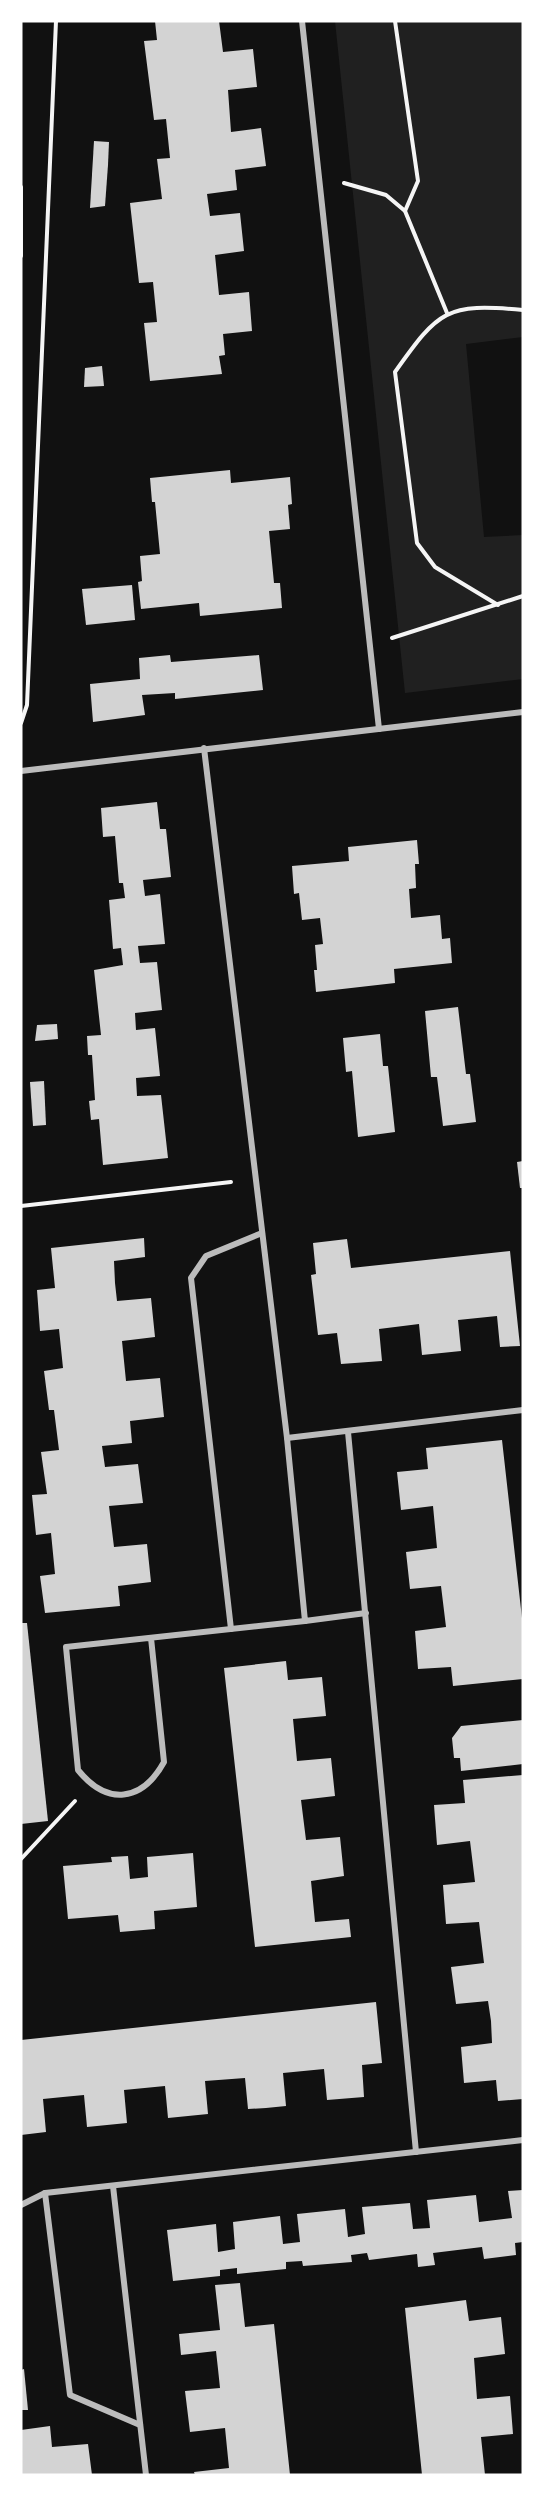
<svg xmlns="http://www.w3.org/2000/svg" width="544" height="2496" font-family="'Source Sans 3',sans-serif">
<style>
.green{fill:#202020}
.building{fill:#d3d3d3}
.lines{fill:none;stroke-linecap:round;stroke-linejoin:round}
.path{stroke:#f5f5f5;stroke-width:4}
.minor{stroke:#bcbcbc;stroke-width:6}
</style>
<rect width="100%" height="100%" fill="#111"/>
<!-- green -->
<polygon class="green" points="335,21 523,21 523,337 466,344 484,537 523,535 523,679 405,693"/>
<!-- building -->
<g class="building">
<polygon points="155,21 219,21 223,52 253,49 257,87 228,90 231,132 261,128 266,166 235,170 237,190 207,194 210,216 240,213 244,251 215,255 219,295 249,292 252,331 223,334 225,355 219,356 222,374 150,381 144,323 157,322 153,282 139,283 130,203 162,199 157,159 170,158 166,119 154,120 144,41 157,40"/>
<polygon points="94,141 109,142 108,165 105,206 90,208"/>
<polygon points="102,366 104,386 84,387 85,368"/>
<polygon points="230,470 231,483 290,477 292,504 288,505 290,529 269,531 274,583 280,583 282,608 200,616 199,603 141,609 138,582 142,581 140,556 160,554 155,502 152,502 150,478"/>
<polygon points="132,585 135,620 86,625 82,589"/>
<polygon points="170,655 171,662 259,655 263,690 175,699 175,693 142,695 145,715 93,722 90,684 140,679 139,658"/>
<polygon points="157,802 160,829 166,829 171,877 143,880 145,896 160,894 165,944 138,946 140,963 157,962 162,1010 135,1013 136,1030 155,1028 160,1076 136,1078 137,1096 161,1095 168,1158 103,1165 99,1119 91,1120 89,1101 95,1100 92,1055 88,1055 87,1036 101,1035 94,970 123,965 121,948 113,949 109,900 125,898 123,883 119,883 115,836 103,837 101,808"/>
<polygon points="417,840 419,864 415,864 416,888 409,889 411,918 440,915 442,939 450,938 452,963 394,969 395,983 316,992 314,970 317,970 315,945 323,944 320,918 302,920 299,893 294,894 292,866 349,861 348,847"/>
<polygon points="458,1007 466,1074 470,1074 476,1122 443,1126 437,1077 431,1077 425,1011"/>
<polygon points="57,1024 58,1039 35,1041 37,1025"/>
<polygon points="380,1034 383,1066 388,1066 395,1132 358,1137 352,1071 346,1072 343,1038"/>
<polygon points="44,1081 46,1125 33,1126 30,1082"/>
<polygon points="523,1161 523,1188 520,1188 517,1162"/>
<polygon points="144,1238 145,1257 114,1261 115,1283 117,1301 151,1298 155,1337 122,1341 126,1381 160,1378 164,1417 130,1421 132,1443 102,1446 105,1467 138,1464 143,1503 109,1506 114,1547 147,1544 151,1582 118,1586 120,1606 45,1613 40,1576 55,1574 51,1533 36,1535 32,1495 47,1494 41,1452 59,1450 54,1410 49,1410 44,1371 63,1368 59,1329 40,1331 37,1290 55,1288 51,1248"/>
<polygon points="347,1239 351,1268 510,1251 520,1346 500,1347 497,1316 458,1320 461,1351 422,1355 419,1324 379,1329 382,1361 341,1364 337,1333 318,1335 311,1275 316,1274 313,1243"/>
<polygon points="502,1440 523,1627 523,1679 453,1686 451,1667 418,1669 415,1631 446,1627 441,1586 410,1589 406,1552 437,1548 433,1506 401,1510 397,1472 428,1469 426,1448"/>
<polygon points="21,1623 27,1623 48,1821 21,1824"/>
<polygon points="286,1661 288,1680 322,1677 326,1716 293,1719 297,1761 331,1758 335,1796 301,1800 306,1840 340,1837 344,1876 311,1881 315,1922 349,1919 351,1937 255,1947 224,1668"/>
<polygon points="523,1720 523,1764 461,1771 460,1758 454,1758 452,1738 461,1726"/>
<polygon points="523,1775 523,2099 498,2101 496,2080 464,2083 461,2047 492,2043 491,2021 488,2001 456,2004 451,1967 484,1963 479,1922 446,1924 443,1885 475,1882 470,1841 437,1845 434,1805 465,1803 463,1780"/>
<polygon points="193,1853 197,1907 154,1911 155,1929 120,1932 118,1915 68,1919 63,1866 112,1862 111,1857 128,1856 130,1879 148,1877 147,1857"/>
<polygon points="376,2002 382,2063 362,2065 364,2097 327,2100 324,2069 283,2073 286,2106 266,2108 248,2109 245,2078 205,2081 208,2114 168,2118 165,2086 124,2090 127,2123 87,2127 84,2095 63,2097 43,2099 46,2132 21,2135 21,2040"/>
<polygon points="523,2190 523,2242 515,2243 516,2255 484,2259 482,2247 433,2253 435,2265 418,2267 417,2254 369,2260 367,2253 351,2255 352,2262 303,2266 302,2261 286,2262 286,2269 237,2274 237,2268 220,2270 220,2276 173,2281 167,2230 216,2224 218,2252 235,2249 233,2222 280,2216 283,2244 300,2242 297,2214 345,2209 348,2237 365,2234 362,2207 410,2203 413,2229 430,2228 427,2200 476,2195 479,2222 512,2218 508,2191"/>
<polygon points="240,2283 245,2327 274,2324 290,2475 195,2475 194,2472 229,2468 225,2428 190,2432 185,2391 220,2388 218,2369 216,2351 181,2355 179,2334 220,2330 215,2285"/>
<polygon points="466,2300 469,2321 501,2317 505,2354 474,2358 477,2399 510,2396 513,2434 481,2437 485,2475 422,2475 405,2308"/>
<polygon points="24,2369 28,2410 21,2410 21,2370"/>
<polygon points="50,2426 52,2447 88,2444 92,2475 21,2475 21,2430"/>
</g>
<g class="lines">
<!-- path -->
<g class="path">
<polyline points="395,21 418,181 405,211"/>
<polyline points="344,183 386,195 405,211 447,313"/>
<polyline points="21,187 21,256"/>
<path d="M 498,605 L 435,567 L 417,543 L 395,372 C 439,310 446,303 523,310"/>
<polyline points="392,638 523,596"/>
<polyline points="21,723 27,705 56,21"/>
<polyline points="21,1206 231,1182"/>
<polyline points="21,1859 75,1801"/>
</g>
<!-- minor -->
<g class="minor">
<polyline points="302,21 379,729"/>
<polyline points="204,748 287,1438 305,1621 366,1613"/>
<polyline points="21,771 523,712"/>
<polyline points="348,1432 416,2152"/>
<polyline points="287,1438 523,1410"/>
<polyline points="231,1629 191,1278 206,1256 262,1233"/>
<path d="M 151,1638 L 164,1762 C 142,1802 107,1806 78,1770 L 66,1647 L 305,1621"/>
<polyline points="113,2186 146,2475"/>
<polyline points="45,2193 70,2395 140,2425"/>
<polyline points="21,2205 45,2193 523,2140"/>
</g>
</g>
<!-- border -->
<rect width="544" height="2496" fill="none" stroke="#ffffff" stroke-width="45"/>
</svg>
